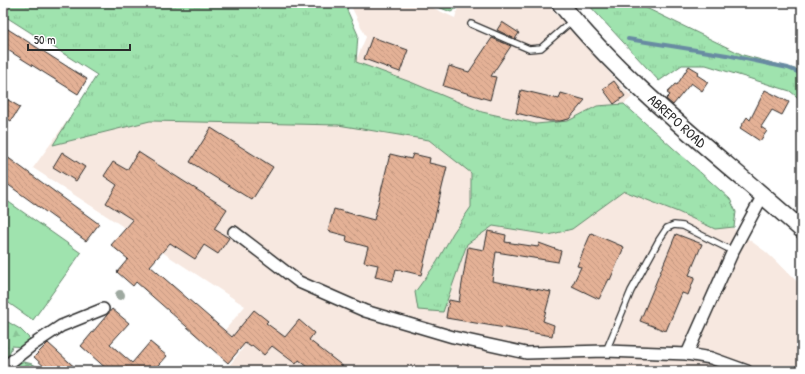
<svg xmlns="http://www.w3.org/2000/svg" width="805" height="374" font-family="'Patrick Hand',sans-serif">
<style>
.built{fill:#f7e8e0}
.grass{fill:url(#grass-tufts);stroke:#65876c}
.forest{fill:url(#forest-firs);stroke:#65876c}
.pitch{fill:#9fe3ae;stroke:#65876c}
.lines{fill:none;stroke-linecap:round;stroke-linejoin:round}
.stream{stroke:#688ba2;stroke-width:4}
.building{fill:url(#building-back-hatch);stroke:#2b2b2b}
.service-casing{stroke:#2b2b2b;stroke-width:8}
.minor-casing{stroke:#2b2b2b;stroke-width:14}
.secondary-casing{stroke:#2b2b2b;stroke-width:19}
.service{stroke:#fff;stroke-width:5.5}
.minor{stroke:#fff;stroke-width:11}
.secondary{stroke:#fff;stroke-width:16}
.tree{fill:#9ea9a0}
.labels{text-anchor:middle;stroke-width:3;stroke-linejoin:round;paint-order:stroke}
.street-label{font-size:14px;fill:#2b2b2b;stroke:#fff}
</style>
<defs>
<pattern id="grass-tufts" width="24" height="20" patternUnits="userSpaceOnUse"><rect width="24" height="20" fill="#9fe3ae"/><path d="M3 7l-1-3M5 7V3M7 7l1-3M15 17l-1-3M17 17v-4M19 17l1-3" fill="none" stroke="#89c396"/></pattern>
<pattern id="forest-firs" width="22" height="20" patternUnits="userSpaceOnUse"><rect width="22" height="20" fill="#9fe3ae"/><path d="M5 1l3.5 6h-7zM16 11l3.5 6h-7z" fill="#89c396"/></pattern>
<pattern id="building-back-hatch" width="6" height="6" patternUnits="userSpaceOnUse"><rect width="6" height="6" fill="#e4b196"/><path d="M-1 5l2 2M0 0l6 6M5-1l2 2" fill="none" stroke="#c49881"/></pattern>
</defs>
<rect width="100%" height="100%" fill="#fff"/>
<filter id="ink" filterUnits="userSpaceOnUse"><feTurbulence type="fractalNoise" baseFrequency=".025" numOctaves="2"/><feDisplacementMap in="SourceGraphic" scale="8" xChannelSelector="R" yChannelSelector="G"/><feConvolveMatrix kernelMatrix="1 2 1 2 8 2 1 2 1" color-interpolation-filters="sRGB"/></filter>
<g filter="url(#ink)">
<!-- built -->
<polygon class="built" points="153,3 330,47 357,58 366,37 351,6 351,3 422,3 455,18 459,3 546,3 632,97 624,104 597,106 726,223 766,252 802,286 802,371 225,371 243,348 225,330 245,306 33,168"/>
<!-- grass -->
<g class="grass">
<polygon points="3,3 349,3 347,10 358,35 356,62 413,83 482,112 536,124 568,121 597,106 624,104 730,199 736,212 734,227 715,229 678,212 624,191 572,229 549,235 493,226 467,244 443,312 418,310 415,292 437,262 453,233 471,207 471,173 429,140 338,125 150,121 53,145 97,75 3,15"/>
<polygon points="428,3 456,3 457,8 451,12"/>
<polygon points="587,3 636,3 743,55 802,71 802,101 790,91 706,65 682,65 659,81"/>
</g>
<!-- forest -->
<path class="forest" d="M 3,319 L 20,329 L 31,340 L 23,347 L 12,346 L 8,357 C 21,365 32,359 42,371 L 3,371 Z"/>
<!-- pitch -->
<polygon class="pitch" points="3,198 81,253 33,320 3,299"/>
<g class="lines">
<!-- stream -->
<g class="stream">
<polyline points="451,3 454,5"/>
<polyline points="628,39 727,55 788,68 802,74"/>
</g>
</g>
<!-- building -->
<g class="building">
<polygon points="502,22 519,33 515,39 497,30"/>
<polygon points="3,26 87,79 78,94 3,47"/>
<polygon points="372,37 408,50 400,72 364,59"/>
<polygon points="492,38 511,46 491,76 496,77 490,100 443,86 449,66 469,72"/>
<polygon points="689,66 699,72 697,75 708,82 702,91 691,83 673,105 666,99 670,95 667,93 675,84 677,85"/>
<polygon points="614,81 625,96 614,104 603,89"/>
<polygon points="521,90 559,99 561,93 585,100 569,119 560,121 549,121 516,113"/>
<polygon points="765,90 789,102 782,115 772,110 761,127 767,131 760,141 740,128 747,117 750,120"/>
<polygon points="3,97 20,107 11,121 3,116"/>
<polygon points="211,128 273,167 252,200 190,162"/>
<polygon points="62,152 85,167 76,181 53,167"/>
<polygon points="138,152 227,209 214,229 229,238 218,254 204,245 195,259 170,243 150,266 232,337 254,310 268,321 266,323 285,337 299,320 314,333 309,340 349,371 313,371 299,360 296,364 272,346 264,355 252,345 251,347 245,343 228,363 136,282 133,286 117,272 128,259 111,245 133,220 106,203 117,185 104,176 113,162 127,170"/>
<polygon points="3,154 99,224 86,241 3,181"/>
<polygon points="390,154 411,159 413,154 430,158 429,163 447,167 421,275 396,269 393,281 375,277 378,265 364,262 368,247 346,241 347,236 328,231 334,209 374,220"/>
<polygon points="488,231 506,235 505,242 538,247 539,243 561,251 558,262 496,252 492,281 551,292 543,321 554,325 552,336 446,318 449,300 459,302 468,247 484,250"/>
<polygon points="591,233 624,247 610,280 609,279 599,299 572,286 581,267 577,266"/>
<polygon points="676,234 702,244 689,275 695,277 688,295 682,293 666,331 640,321"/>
<polygon points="112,309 129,323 110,344 132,363 150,342 167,356 154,371 109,371 81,346"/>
<polygon points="48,343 79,371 49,371 34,357"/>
</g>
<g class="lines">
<!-- service casing -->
<g class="service-casing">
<g id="service">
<polyline points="471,24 529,49 541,48 573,20"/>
<polyline points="606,351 631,291 659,240 667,228 674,225 683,226 733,251"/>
</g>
</g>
<!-- minor casing -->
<g class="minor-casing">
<g id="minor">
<polyline points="234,232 299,282 365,311 453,337 526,353 606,351 687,354 733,251 763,195"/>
<polyline points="687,354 711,358 747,371"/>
<polyline points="3,368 31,346 61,326 103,309"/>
</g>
</g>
<!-- secondary casing -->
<g class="secondary-casing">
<path id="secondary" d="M 560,3 C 629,89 720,156 802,230"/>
</g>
<!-- service -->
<use href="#service" class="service"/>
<!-- minor -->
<use href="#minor" class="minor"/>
<!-- secondary -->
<use href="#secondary" class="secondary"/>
</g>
<!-- trees -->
<circle class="tree" cx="120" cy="295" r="5"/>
</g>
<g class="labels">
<!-- street labels -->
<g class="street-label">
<text transform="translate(677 121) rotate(42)" y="5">ABREPO ROAD</text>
</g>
</g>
<!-- margin -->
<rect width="805" height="374" fill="none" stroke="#fff" stroke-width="16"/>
<rect x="8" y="8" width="789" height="358" fill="none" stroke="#2b2b2b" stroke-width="1.5" filter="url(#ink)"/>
<!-- scale -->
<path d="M28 44v6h102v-6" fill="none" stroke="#2b2b2b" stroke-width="2"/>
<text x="34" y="44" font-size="12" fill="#2b2b2b" stroke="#ffffff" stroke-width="3" paint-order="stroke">50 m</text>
</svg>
